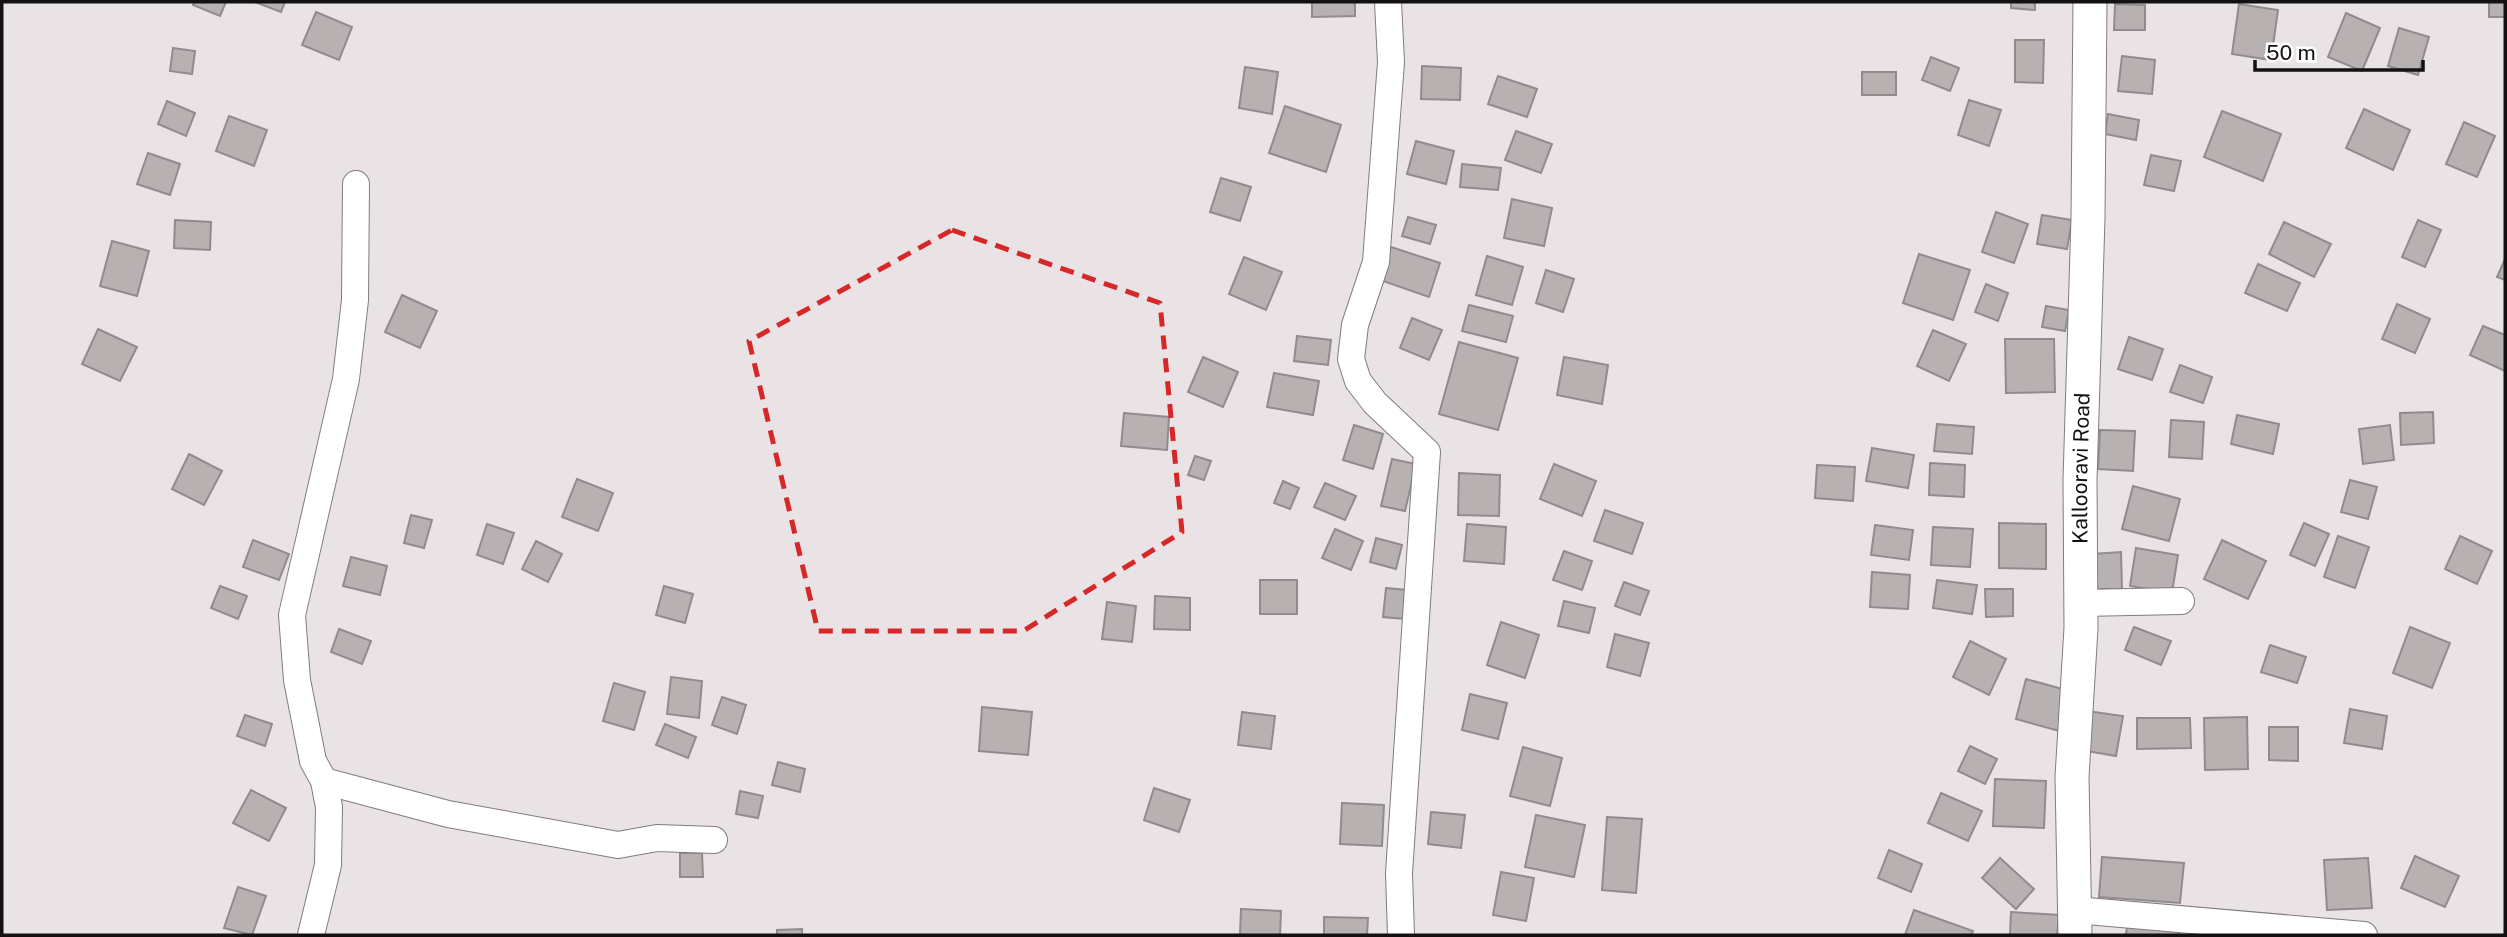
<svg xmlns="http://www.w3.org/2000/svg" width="2507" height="937" font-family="'Public Sans',sans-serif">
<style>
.building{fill:#b8b1b2;stroke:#928b8c;stroke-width:2}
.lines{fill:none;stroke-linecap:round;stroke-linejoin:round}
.minor-casing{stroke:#827c7d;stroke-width:28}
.major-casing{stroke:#827c7d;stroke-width:35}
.minor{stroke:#fff;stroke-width:26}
.major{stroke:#fff;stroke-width:33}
.marked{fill:none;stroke:#d62828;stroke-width:5;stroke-dasharray:14 9;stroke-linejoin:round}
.labels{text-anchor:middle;stroke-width:5;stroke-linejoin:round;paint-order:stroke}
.street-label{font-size:21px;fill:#131111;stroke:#fff}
</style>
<rect width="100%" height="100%" fill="#eae3e5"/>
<!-- building -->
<g class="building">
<polygon points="194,2 226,2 220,16 193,5"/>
<polygon points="255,2 285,2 281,12"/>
<polygon points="1312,2 1355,2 1355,16 1312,17"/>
<polygon points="2011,2 2035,2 2035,10 2011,8"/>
<rect x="2489" y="2" width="16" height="15"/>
<polygon points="2115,4 2145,5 2145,30 2114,30"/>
<polygon points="2239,4 2278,10 2271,60 2232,54"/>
<polygon points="316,12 352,27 339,60 302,45"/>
<polygon points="2346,13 2380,28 2362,71 2328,57"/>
<polygon points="2399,28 2429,37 2418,75 2388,66"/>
<polygon points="2015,40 2044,40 2043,83 2015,82"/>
<polygon points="173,48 195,51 192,74 170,71"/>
<polygon points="2122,56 2155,60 2152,94 2118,91"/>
<polygon points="1931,57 1959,68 1950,91 1922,80"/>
<polygon points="1422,66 1461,68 1460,100 1421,99"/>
<polygon points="1245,67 1278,72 1272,114 1239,108"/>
<rect x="1862" y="72" width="34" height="23"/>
<polygon points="1498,76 1537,89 1527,117 1488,104"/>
<polygon points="1969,100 2001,110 1989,146 1958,135"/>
<polygon points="167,101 195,113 186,136 158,124"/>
<polygon points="1285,106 1341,125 1326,172 1269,153"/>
<polygon points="2364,109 2410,130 2393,170 2346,148"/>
<polygon points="2222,111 2281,134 2263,181 2204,157"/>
<polygon points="2108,114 2139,120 2136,140 2105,134"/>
<polygon points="229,116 267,130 254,166 216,151"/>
<polygon points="2464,122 2495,136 2477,177 2446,164"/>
<polygon points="1516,131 1552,144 1541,173 1505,160"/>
<polygon points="1416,141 1454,151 1446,184 1407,174"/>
<polygon points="148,153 180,164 170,195 137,184"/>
<polygon points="2151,155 2181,161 2174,191 2144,185"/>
<polygon points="1462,164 1501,168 1498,190 1460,187"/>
<polygon points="1221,178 1251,187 1240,221 1210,212"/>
<polygon points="1512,199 1552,208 1544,246 1504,238"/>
<polygon points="1996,212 2028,224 2014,263 1982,252"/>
<polygon points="2042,215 2072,220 2067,249 2037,244"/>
<polygon points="1408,217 1436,225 1430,244 1402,236"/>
<polygon points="175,220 211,222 210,250 174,248"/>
<polygon points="2418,220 2441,230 2425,267 2402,257"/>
<polygon points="2284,222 2331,244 2314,277 2269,254"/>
<polygon points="112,241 149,251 137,296 100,286"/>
<polygon points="1391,247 1440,263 1429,297 1380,280"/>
<polygon points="1919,254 1970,270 1953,320 1903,303"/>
<polygon points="1487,256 1523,267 1512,305 1476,295"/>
<polygon points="1244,257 1282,272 1266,310 1229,294"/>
<polygon points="2505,259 2505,280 2497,277"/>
<polygon points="2258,264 2300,283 2287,311 2245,293"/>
<polygon points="1546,270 1574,279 1563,312 1536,303"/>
<polygon points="1986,284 2008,293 1998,321 1975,312"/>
<polygon points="402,295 437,311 420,348 385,332"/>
<polygon points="2397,304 2430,319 2415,353 2382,339"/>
<polygon points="1469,305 1513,316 1506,342 1462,331"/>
<polygon points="2046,306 2069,310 2065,331 2042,327"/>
<polygon points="1412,318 1442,330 1429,360 1400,348"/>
<polygon points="2483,326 2505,335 2505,371 2470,355"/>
<polygon points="98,329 137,347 120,381 82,364"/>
<polygon points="1933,330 1966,344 1949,381 1917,366"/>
<polygon points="1297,336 1331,340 1328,365 1294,361"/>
<polygon points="2129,337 2163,349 2152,380 2118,369"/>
<polygon points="2005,339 2054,339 2055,392 2006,393"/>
<polygon points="1459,342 1518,358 1498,430 1439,414"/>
<polygon points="1203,357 1238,372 1223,407 1188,392"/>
<polygon points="1564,357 1608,365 1602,404 1557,395"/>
<polygon points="2180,365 2212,377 2203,403 2170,392"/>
<polygon points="1274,373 1319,381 1313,415 1267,407"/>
<polygon points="2433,412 2434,443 2401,445 2400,413"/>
<polygon points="1124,413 1169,417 1167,450 1121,446"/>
<polygon points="2237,415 2279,424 2273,454 2231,444"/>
<polygon points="2171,420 2204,422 2202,459 2169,457"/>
<polygon points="1937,424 1974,427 1972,454 1934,451"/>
<polygon points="1354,425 1383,434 1373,469 1343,460"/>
<polygon points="2390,425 2394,460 2363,464 2359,429"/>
<polygon points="2100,430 2135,431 2133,471 2098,469"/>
<polygon points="1872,448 1914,455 1908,488 1866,481"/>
<polygon points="189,454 222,471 204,505 172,489"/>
<polygon points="1195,456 1211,461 1204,480 1188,475"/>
<polygon points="1392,459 1416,464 1405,511 1381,506"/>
<polygon points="1930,463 1965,465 1964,497 1929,495"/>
<polygon points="1554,464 1596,481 1582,516 1540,499"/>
<polygon points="1817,465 1855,467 1853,501 1815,498"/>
<polygon points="1459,473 1500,475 1499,516 1458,515"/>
<polygon points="577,479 613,493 598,531 562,517"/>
<polygon points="2350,480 2377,487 2368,519 2341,512"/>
<polygon points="1283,481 1299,488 1290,509 1274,503"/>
<polygon points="1325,483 1356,496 1345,520 1314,507"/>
<polygon points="2133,486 2180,499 2169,541 2122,529"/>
<polygon points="1605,510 1643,523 1632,554 1594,541"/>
<polygon points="411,515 432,520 424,548 404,543"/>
<polygon points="1999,523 2046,524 2046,569 1999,568"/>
<polygon points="2304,523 2329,534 2315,566 2290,555"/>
<polygon points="487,524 514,533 503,564 477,555"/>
<polygon points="1467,524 1506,527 1504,564 1464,561"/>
<polygon points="1875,525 1913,530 1909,560 1871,555"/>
<polygon points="1933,527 1973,529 1970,567 1931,565"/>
<polygon points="1335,529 1363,541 1351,570 1322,558"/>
<polygon points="2338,536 2369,547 2355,588 2324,577"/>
<polygon points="2460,536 2492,551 2477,584 2445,569"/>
<polygon points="1376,538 1402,545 1396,569 1370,562"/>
<polygon points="253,540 289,554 279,580 243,567"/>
<polygon points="2222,540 2266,561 2248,599 2204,579"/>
<polygon points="536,541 562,554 548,582 522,569"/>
<polygon points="2136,548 2178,555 2172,593 2130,586"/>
<polygon points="1564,551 1592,561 1582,590 1553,580"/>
<polygon points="2121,552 2122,589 2094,589 2092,554"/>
<polygon points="351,557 387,566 380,595 343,586"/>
<polygon points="1872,572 1910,575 1908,609 1870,607"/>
<rect x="1260" y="580" width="37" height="34"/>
<polygon points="1937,580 1977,585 1972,614 1933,608"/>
<polygon points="1624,582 1649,591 1640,615 1615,606"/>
<polygon points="220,586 247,596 238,619 211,608"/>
<polygon points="664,586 693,594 685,623 656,615"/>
<polygon points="1386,588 1407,590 1404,619 1383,617"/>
<polygon points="1985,589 2013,589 2013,616 1986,617"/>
<polygon points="1155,596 1190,598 1190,630 1154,629"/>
<polygon points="1564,601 1595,608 1589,633 1558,626"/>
<polygon points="1107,602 1136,606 1132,642 1102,639"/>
<polygon points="1501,622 1539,635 1525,678 1487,665"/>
<polygon points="2134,627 2171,641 2161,665 2125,650"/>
<polygon points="2410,627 2450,643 2432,688 2393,673"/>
<polygon points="339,629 371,641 362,664 331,652"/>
<polygon points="1615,634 1649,643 1640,676 1607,667"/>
<polygon points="1970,641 2006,659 1989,695 1953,677"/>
<polygon points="2270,645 2306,657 2297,683 2261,672"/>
<polygon points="671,677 702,681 699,718 667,714"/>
<polygon points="2026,679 2073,692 2063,732 2016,719"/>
<polygon points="614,683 645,692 634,730 603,721"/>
<polygon points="1470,694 1507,703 1498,739 1462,730"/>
<polygon points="722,697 746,705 737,734 712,725"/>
<polygon points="982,707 1032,712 1028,755 979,751"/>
<polygon points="2350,709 2387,716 2382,749 2344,743"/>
<polygon points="2087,711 2123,716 2116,756 2081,750"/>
<polygon points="1242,712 1275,716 1271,749 1238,745"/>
<polygon points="245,715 272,724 265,746 237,736"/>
<polygon points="2247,717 2248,769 2205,770 2204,718"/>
<polygon points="2137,718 2190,718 2191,748 2137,749"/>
<polygon points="665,724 696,737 688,758 656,745"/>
<polygon points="2269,727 2298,727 2298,761 2269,760"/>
<polygon points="1970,746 1997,759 1985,784 1958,771"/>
<polygon points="1523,747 1562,758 1550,806 1510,796"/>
<polygon points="778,762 805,769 800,792 772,785"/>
<polygon points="1995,779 2046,781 2044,828 1993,826"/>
<polygon points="1154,788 1190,800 1179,832 1144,820"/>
<polygon points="251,790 286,808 269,841 233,823"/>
<polygon points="740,791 763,796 758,818 736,814"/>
<polygon points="1941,793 1982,811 1968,841 1928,823"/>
<polygon points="1342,803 1384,805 1382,846 1340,844"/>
<polygon points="1431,812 1465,815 1461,848 1428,844"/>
<polygon points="1536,815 1585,825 1574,877 1525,867"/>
<polygon points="1607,817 1642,819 1636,893 1602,890"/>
<polygon points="1889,850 1922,864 1911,892 1878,878"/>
<polygon points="680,853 702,853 703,877 680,877"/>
<polygon points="2415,856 2459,876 2445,907 2401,888"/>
<polygon points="2102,857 2184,863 2180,903 2099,897"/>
<polygon points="2000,858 2034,889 2016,909 1982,878"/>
<polygon points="2368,858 2372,908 2327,910 2324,860"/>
<polygon points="1501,872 1534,878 1526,921 1493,915"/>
<polygon points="238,887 266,896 252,935 224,928"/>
<polygon points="1241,909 1281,911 1280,935 1240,935"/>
<polygon points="1914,910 1973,931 1971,935 1905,935"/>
<polygon points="2011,912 2059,915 2057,935 2010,935"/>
<polygon points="1324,917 1368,918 1367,935 1324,935"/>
<polygon points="2127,926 2179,930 2179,935 2126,935"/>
<polygon points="802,929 802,935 777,935 777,930"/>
</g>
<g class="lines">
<!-- minor casing -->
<g class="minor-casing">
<g id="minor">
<polyline points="1388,2 1391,62 1376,262 1355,325 1351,359 1358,381 1375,403 1427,452 1399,873 1401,935"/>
<polyline points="2081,603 2181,601"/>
<polyline points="324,781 448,814 618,845 657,838 714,840"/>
<polyline points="2075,910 2364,935"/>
<polyline points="311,935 328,865 329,807 324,781 313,761 297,680 292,615 346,379 355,300 356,184"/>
</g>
</g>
<!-- major casing -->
<g class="major-casing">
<g id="major">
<path id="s1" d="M 2075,935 L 2072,777 L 2081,628 L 2080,480 L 2088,218 L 2090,2"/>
</g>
</g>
<!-- minor -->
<use href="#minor" class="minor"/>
<!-- major -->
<use href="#major" class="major"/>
</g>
<!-- marked area -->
<path class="marked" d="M 952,230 L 1160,303 L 1182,532 L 1023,631 L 818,631 L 749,341 Z"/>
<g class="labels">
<!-- street labels -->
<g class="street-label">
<text dy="7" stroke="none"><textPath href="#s1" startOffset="467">Kallooravi Road</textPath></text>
</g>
</g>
<!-- border -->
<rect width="2507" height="937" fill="none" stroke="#131111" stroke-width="7"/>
<!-- scale -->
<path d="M2255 60v10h168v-10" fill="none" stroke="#131111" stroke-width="3.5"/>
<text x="2266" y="60" font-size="21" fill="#131111" stroke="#ffffff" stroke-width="5" paint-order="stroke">50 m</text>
</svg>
